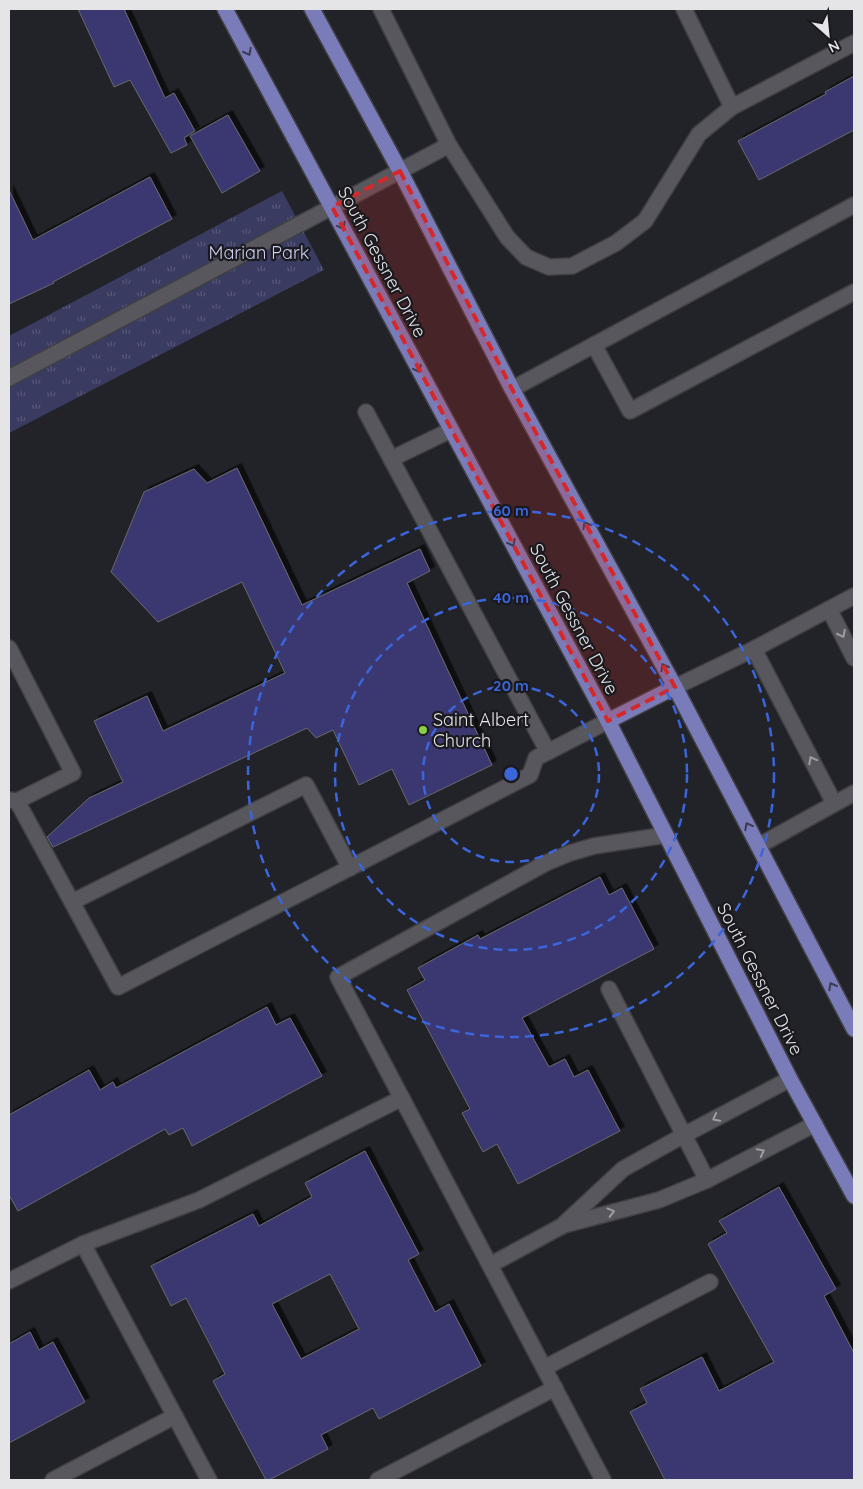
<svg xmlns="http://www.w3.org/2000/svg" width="863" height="1489" font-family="Quicksand,sans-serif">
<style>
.grass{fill:url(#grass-tufts)}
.building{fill:#3a3971;stroke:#68686e;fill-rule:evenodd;filter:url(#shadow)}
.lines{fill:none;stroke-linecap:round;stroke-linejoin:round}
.minor-casing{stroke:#404044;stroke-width:18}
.major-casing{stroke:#404044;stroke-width:18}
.minor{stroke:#57575d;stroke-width:15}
.major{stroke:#7a7bb9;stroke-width:15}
.oneway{stroke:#3b3b54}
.oneway2{stroke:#9e9ea2}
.marked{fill:#d62828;fill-opacity:0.2;stroke:#d62828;stroke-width:4;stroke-dasharray:10 6;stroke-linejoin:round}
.ring{fill:none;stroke:#3b65da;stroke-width:2.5;stroke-dasharray:9 6}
.poi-dot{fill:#8cce45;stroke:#19191e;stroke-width:2}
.labels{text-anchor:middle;stroke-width:4.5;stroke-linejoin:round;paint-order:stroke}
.park-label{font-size:18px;fill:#cbcff2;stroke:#19191e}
.street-label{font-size:18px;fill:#e5e5e8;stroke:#19191e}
.poi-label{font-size:18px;fill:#e5e5e8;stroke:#19191e;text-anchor:start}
.centre{fill:#3b65da;stroke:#19191e;stroke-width:2.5}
.ring-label{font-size:15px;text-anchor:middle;font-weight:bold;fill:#3b65da;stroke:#19191e;stroke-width:4.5;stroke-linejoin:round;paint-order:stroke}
</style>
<defs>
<pattern id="grass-tufts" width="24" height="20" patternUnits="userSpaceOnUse" patternTransform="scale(1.25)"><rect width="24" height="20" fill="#3a3b61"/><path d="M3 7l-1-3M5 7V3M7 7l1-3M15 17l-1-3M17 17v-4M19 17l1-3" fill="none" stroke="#565778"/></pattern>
<filter id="shadow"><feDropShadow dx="4.5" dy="-4.5" stdDeviation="0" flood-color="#0009"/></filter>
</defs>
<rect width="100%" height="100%" fill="#222328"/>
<!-- grass -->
<polygon class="grass" points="282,191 324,270 9,433 9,336"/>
<!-- building -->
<g class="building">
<polygon points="78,9 124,9 165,98 174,93 195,131 184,138 187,145 171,153 130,80 114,87"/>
<polygon points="854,76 854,130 759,180 738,141 826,94 825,92"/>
<polygon points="228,115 260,171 222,193 190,136"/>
<polygon points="150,177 172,219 53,282 54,283 9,304 9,190 33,240"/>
<polygon points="237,468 302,605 420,549 430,571 407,583 492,765 409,805 392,769 359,785 333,730 316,738 307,728 53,847 47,837 89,798 123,782 94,721 147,696 163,731 285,673 242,582 158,622 111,572 144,492 194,469 207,483"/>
<polygon points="600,877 609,895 622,888 654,949 522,1018 549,1067 565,1059 574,1077 588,1070 620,1131 518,1184 497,1144 483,1152 462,1113 470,1109 407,990 425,980 418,968 478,935 480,939"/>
<polygon points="267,1007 276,1025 290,1018 322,1076 192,1146 183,1128 169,1135 165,1129 18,1211 9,1195 9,1115 89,1070 100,1090 113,1082 116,1088"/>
<path d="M 365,1151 L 419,1254 L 408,1260 L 435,1312 L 449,1304 L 481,1366 L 379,1419 L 373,1408 L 321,1435 L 328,1449 L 269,1480 L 266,1480 L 213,1381 L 225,1374 L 186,1298 L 171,1306 L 151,1266 L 253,1214 L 259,1226 L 312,1197 L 305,1183 ZM 330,1274 L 359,1329 L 301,1359 L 272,1304 Z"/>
<polygon points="779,1187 836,1289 824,1296 854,1353 854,1480 665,1480 630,1412 647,1403 640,1389 702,1357 719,1391 774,1362 708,1244 727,1233 719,1221"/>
<polygon points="30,1332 39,1350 53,1342 85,1402 9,1443 9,1344"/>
</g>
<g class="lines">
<!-- minor casing -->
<g class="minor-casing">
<g id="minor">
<polyline points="381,9 449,145 507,237 526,257 549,267 572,266 616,243 645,221 699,134 732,107 854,43"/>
<polyline points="684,9 732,107"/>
<polyline points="594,345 630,411 854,292"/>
<polyline points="9,378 449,145"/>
<polyline points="512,389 854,205"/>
<polyline points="366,412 548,752"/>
<polyline points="391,459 451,430"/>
<polyline points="829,609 854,658"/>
<polyline points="9,648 73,773 17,801 9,800"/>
<polyline points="754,649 834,803"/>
<polyline points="675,687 754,649 854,596"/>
<polyline points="17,801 118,987 530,775 536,758 608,721"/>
<polyline points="758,846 854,793"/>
<polyline points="72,902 306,785 350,868"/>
<polyline points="609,989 707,1180"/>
<polyline points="565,1223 623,1169 684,1135 790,1079"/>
<polyline points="83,1244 209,1480"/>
<polyline points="490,1265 564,1225 659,1200 707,1180 815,1124"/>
<polyline points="9,1281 83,1244 199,1200 402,1098"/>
<polyline points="544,1368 710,1282"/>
<polyline points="53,1480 175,1416"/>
<polyline points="378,1480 555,1388"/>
<polyline points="603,1480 338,977 546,863 570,853 594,846 666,835"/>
</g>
</g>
<!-- major casing -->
<g class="major-casing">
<g id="major">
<polyline points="225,9 608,721 790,1079 854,1196"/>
<polyline points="312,9 400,171 512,389 675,687 854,1029"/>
<polyline points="608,721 675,687"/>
</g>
</g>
<!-- minor -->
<use href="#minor" class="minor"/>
<!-- major -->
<use href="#major" class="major"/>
</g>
<!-- one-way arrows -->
<defs><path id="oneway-chevron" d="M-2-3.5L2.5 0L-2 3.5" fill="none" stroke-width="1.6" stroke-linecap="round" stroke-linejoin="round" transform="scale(1.25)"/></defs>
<g class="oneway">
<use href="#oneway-chevron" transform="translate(248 52) rotate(62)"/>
<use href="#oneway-chevron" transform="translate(342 226) rotate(62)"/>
<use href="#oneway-chevron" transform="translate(418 369) rotate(62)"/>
<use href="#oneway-chevron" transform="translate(586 525) rotate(-119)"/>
<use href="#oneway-chevron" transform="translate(512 543) rotate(62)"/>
<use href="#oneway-chevron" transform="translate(664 667) rotate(-119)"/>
<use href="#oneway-chevron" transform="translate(748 826) rotate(-118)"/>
<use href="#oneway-chevron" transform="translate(832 986) rotate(-118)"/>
</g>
<g class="oneway2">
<use href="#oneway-chevron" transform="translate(842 634) rotate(63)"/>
<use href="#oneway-chevron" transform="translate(812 760) rotate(-118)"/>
<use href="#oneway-chevron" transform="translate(716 1118) rotate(152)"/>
<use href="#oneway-chevron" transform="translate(761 1152) rotate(-27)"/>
<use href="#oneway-chevron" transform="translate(611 1212) rotate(-15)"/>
</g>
<!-- marked area -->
<path class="marked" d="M 400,171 L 512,389 L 675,687 L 608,721 L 332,207 Z"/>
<!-- distance rings -->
<g class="ring">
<circle cx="511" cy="774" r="88"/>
<circle cx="511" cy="774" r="176"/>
<circle cx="511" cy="774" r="263"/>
</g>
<!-- markers -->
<circle class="poi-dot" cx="423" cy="730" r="5"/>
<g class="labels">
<!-- park labels -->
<g class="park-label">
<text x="259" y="259">Marian Park</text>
</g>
<!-- street labels -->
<g class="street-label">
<text transform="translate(382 262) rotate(62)" y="6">South Gessner Drive</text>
<text transform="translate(574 619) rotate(62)" y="6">South Gessner Drive</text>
<text transform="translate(760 979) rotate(63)" y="6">South Gessner Drive</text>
</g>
<!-- poi labels -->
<g class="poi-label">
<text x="433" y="726">Saint Albert<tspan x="433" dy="21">Church</tspan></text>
</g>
</g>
<circle cx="511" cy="774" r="8" class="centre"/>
<g class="ring-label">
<text x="511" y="516">60 m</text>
<text x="511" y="603">40 m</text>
<text x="511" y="691">20 m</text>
</g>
<!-- border -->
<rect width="863" height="1489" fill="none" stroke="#e5e5e8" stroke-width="20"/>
<!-- north arrow -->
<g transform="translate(828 35) rotate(153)" stroke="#19191e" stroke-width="4" paint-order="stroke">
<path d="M0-4L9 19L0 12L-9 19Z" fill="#e5e5e8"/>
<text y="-8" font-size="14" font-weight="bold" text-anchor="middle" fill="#e5e5e8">N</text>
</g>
</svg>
